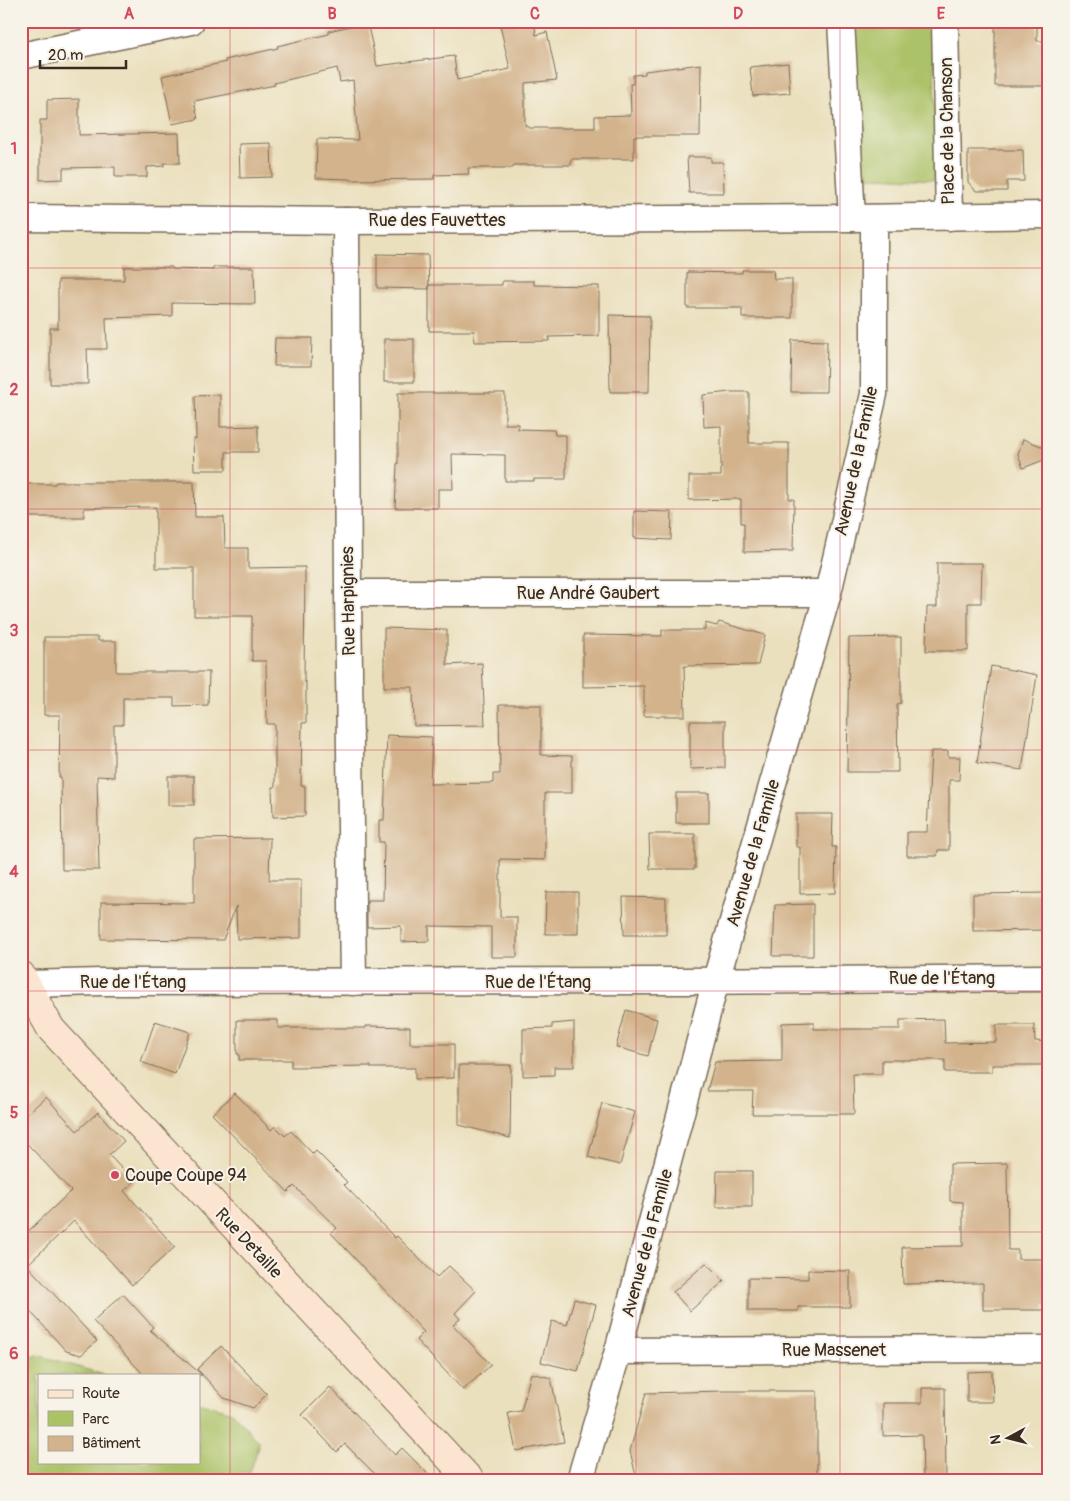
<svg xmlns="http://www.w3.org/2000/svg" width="1070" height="1501" font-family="Pangolin,sans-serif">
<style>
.green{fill:#acc267;stroke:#747642}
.building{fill:#d3b38c}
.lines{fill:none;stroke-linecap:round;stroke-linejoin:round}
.street-casing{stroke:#796a56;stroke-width:29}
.secondary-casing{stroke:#796a56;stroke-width:30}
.street{stroke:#fff;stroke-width:26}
.secondary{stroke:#fce5d0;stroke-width:28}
.grid{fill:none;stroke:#d1495b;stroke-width:1;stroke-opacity:0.55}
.poi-dot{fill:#d1495b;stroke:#f7f3e8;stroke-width:2}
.labels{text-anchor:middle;stroke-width:4;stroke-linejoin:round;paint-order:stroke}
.street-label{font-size:18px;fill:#3b2a1e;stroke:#f7f3e8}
.poi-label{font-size:18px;fill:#3b2a1e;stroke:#f7f3e8;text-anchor:start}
.neatline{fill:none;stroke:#d1495b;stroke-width:2}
.grid-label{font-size:16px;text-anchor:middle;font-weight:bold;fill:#d1495b}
</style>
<rect width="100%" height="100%" fill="#f7f3e8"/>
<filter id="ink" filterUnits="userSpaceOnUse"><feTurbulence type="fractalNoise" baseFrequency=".02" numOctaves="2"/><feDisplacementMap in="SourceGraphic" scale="10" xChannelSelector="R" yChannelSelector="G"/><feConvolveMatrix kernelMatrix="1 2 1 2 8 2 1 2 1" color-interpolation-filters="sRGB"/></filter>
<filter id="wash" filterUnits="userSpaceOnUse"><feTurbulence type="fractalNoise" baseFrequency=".0096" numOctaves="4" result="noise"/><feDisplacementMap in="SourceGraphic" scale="20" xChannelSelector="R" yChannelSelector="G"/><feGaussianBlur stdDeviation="1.12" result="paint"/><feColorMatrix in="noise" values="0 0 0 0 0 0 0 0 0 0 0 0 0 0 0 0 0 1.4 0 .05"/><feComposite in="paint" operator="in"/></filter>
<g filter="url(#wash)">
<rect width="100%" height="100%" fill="#ebe0be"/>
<!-- green -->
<g class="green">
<polygon points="848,21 934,21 935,180 855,176"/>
<polygon points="38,1355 105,1375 39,1375 39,1462 199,1462 199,1402 232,1412 259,1442 254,1461 249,1474 245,1472 241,1474 240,1480 21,1480 21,1360"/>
</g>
<g id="blocks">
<!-- building -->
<g class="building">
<polygon points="499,21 534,21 536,35 547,32 557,80 525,83 525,126 528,126 528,128 595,128 595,116 631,115 630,84 633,84 633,75 645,74 645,71 701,64 700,136 634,136 634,159 571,159 571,165 514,165 513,168 468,168 469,174 434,175 434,179 350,180 350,179 316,178 317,139 358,140 353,80 340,82 337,68 274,83 275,85 194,101 198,119 172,124 162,76 226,62 225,60 278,48 277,46 329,34 329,31 367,22 377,66 454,56 457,80 510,69"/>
<polygon points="995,21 1037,21 1037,41 1049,41 1049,86 995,86"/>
<polygon points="788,63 790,93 753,96 750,67"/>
<polygon points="79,99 79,135 179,133 180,163 164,163 164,166 147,167 147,177 115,177 115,167 63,168 63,179 40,180 40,120 47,120 47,100"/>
<polygon points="271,143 272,177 240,178 239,144"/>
<polygon points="968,150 1023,150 1024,181 1007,181 1007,191 976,191 968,182"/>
<polygon points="687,157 711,157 711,162 723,162 724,193 689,193"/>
<polygon points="377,254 428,255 429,289 377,288"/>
<polygon points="124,267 172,267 172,269 213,270 213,267 254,267 255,304 172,303 172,316 106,318 107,349 87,349 88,384 50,384 50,328 58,328 58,280 124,280"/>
<polygon points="742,270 773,270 774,279 792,279 792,318 742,318 742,308 687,308 687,272 742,273"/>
<polygon points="502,281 534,281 534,285 599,286 599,336 549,337 549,341 475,342 474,331 429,331 429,285 502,285"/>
<polygon points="609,315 650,316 649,392 610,392"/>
<polygon points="275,338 312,338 311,366 274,366"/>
<rect x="384" y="339" width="30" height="43"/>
<polygon points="792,340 827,341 826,392 791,392"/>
<polygon points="730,392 749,392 749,443 789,443 789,499 794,499 793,551 744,552 744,523 741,523 741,499 689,500 689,476 721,476 721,426 704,427 703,395"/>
<polygon points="398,393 505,393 505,424 518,424 518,429 554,430 555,435 566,435 566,479 534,479 534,481 505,481 505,455 452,454 453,489 438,489 438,508 395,508 397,464 398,464"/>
<polygon points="220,395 220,427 258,426 258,452 226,452 226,470 194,470 193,439 196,439 195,396"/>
<polygon points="1023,439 1049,449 1049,458 1023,468 1018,454"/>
<polygon points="56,482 194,482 195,517 224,517 225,548 248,548 248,568 305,567 304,682 306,682 306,723 302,723 301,786 305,786 305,816 273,817 272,787 275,787 275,724 267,724 266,661 252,661 252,616 194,616 194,568 156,568 156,507 84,508 84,517 26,517 26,484 55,484"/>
<polygon points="634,511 672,512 671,540 634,538"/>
<polygon points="937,563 982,563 981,603 968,603 968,651 926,651 927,607 937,607"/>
<polygon points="719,622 765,635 758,665 684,666 685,716 644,716 644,686 583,687 583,635 662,636 662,630 705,630 705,623 717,626"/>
<polygon points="384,628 447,630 447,665 482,663 485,725 414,726 413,687 384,687"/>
<polygon points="44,637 98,637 98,641 116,641 116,672 209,672 208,705 174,706 174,698 123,698 123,725 114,725 114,777 97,776 99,870 62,870 61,777 59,777 60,715 44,715"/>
<polygon points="901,637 901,703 897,704 898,772 847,772 849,638"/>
<polygon points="991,666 1037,675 1022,770 977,763"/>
<polygon points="499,705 541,705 541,755 572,756 572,793 545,793 545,860 500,859 500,917 517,917 517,957 491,957 491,927 429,926 429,941 401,942 401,926 367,927 367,900 383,900 384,842 379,842 379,820 384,820 387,735 432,737 430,784 493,783 493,774 500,774"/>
<polygon points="690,721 725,721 725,768 690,769"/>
<polygon points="931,751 948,751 948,757 960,757 959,780 949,780 949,850 938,850 937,856 907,856 907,832 927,832"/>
<rect x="168" y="776" width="26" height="29"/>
<rect x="676" y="793" width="33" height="30"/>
<polygon points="796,814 833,814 832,847 836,847 835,893 800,894 800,847 796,847"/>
<polygon points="649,834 695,834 695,869 650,869"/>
<polygon points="270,838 269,880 301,880 301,938 237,939 236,906 223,940 101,939 101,902 194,903 194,839"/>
<polygon points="546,892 578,892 578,934 545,934"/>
<polygon points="1049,893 1049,930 973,931 973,894"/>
<polygon points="623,897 666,898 666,935 624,935"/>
<polygon points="813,904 813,956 773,956 775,905"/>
<polygon points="626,1010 657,1019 648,1056 616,1047"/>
<polygon points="944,1019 945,1043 996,1042 996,1025 1034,1025 1035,1041 1049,1042 1049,1065 992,1065 992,1072 945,1072 945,1060 882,1060 882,1074 853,1074 854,1114 752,1114 753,1091 707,1091 715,1062 782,1061 782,1023 814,1022 814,1029 900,1029 900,1020"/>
<polygon points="237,1020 278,1020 278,1028 366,1028 366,1026 410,1027 410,1044 454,1044 454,1078 415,1079 415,1068 371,1068 371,1066 291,1067 291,1060 239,1060 239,1054 237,1054"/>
<polygon points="155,1021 190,1032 175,1074 141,1062"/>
<polygon points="574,1022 574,1067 554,1067 554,1075 523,1076 523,1029 552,1028 552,1024"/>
<polygon points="459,1065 511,1065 510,1138 459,1125"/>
<polygon points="235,1093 271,1130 275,1126 285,1136 291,1131 313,1154 316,1151 347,1182 344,1185 395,1238 397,1236 437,1277 449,1266 476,1291 455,1313 460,1319 453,1325 491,1365 463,1390 416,1340 424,1332 331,1233 337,1228 294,1186 288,1192 212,1114"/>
<polygon points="46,1097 77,1131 98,1112 124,1141 109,1155 134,1182 124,1191 175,1247 132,1285 74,1221 27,1265 97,1341 81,1355 66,1351 21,1301 21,1238 71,1191 21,1137 21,1119"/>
<polygon points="602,1103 635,1112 620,1165 588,1157"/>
<polygon points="1007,1163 1008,1250 1018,1250 1018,1259 1049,1259 1049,1305 1045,1305 1044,1310 983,1310 983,1283 903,1284 902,1247 963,1246 963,1202 950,1201 950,1164"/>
<polygon points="717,1171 752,1171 752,1207 716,1207"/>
<polygon points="706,1263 724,1281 690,1311 673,1292"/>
<polygon points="808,1270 850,1271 850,1307 798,1307 798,1311 748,1311 748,1278 808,1279"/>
<polygon points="123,1294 153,1327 150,1330 202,1375 144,1375 93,1321"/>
<polygon points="574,1299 596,1305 578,1371 541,1362 552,1321 567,1325"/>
<polygon points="221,1346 267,1394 253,1408 224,1398 197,1369"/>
<polygon points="992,1371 993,1402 967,1402 967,1372"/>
<polygon points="531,1373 551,1378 564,1442 516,1451 508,1413 521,1411"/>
<polygon points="330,1387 395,1455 402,1448 434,1480 368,1480 375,1474 345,1444 337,1452 302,1415"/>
<polygon points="922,1388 945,1388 946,1480 923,1480 922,1435 883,1436 883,1403 922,1403"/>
<polygon points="723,1391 817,1391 817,1480 637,1480 630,1451 646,1393"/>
</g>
</g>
</g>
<g filter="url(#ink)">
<use href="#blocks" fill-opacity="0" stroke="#796a56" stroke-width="1"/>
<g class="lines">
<!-- street casing -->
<g class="street-casing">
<g id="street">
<polyline points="841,21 852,218"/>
<polyline points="945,21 949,217"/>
<polyline points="21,56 191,21"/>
<polyline points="21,218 346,221 852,218 1049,215"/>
<polyline points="346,221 348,593 353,982"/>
<polyline points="348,593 828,593"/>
<polyline points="26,984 102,982 684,981 1049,978"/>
<polyline points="618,1351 1049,1349"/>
<polyline points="580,1480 618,1351 716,980 828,593 874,394 874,218"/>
</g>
</g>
<!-- secondary casing -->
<g class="secondary-casing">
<polyline id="secondary" points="21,975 51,1029 470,1480"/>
</g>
<!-- street -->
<use href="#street" class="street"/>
<!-- secondary -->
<use href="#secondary" class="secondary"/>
</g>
</g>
<!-- grid -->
<path class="grid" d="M 230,21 L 230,1480M 434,21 L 434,1480M 636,21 L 636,1480M 840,21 L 840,1480M 21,268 L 1049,268M 21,509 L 1049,509M 21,750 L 1049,750M 21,991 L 1049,991M 21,1232 L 1049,1232"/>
<!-- markers -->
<circle class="poi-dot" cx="115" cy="1175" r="5"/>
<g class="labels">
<!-- street labels -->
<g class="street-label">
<text transform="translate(947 131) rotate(-91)" y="6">Place de la Chanson</text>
<text x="437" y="226">Rue des Fauvettes</text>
<text transform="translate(856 461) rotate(-78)" y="6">Avenue de la Famille</text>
<text x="588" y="599">Rue André Gaubert</text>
<text transform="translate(348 601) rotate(-91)" y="6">Rue Harpignies</text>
<text transform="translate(753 853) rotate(-74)" y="6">Avenue de la Famille</text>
<text x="942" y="984">Rue de l'Étang</text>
<text x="133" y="988">Rue de l'Étang</text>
<text x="538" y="988">Rue de l'Étang</text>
<text transform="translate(249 1243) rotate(47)" y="6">Rue Detaille</text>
<text transform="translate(647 1243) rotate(-75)" y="6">Avenue de la Famille</text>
<text x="834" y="1356">Rue Massenet</text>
</g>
<!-- poi labels -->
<g class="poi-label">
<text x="125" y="1181">Coupe Coupe 94</text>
</g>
</g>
<!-- margin -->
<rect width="1070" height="1501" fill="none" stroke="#f7f3e8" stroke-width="55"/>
<!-- legend -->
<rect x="38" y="1374" width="162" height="90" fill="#f7f3e8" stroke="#aca397"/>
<rect x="48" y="1390" width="25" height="8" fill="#fce5d0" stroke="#aca397"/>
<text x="82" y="1398" font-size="15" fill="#3b2a1e">Route</text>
<rect x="48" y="1411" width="25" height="15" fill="#acc267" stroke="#aca397"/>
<text x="82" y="1424" font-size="15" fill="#3b2a1e">Parc</text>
<rect x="48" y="1436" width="25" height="15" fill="#d3b38c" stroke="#aca397"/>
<text x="82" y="1448" font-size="15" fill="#3b2a1e">Bâtiment</text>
<!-- north arrow -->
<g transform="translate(1008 1438) rotate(263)" stroke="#f7f3e8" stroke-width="4" paint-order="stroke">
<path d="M0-4L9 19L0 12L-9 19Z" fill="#3b2a1e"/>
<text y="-8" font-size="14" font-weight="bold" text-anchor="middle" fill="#3b2a1e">N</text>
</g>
<!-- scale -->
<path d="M40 60v8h86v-8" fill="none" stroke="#3b2a1e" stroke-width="2.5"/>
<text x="48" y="60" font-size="15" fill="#3b2a1e" stroke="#f7f3e8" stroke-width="4" paint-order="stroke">20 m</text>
<rect x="28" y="28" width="1014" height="1446" class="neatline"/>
<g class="grid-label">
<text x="129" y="19">A</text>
<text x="332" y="19">B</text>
<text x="535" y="19">C</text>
<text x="738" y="19">D</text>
<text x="941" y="19">E</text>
<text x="14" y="154">1</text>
<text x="14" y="395">2</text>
<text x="14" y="636">3</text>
<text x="14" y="877">4</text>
<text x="14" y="1118">5</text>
<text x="14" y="1359">6</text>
</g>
</svg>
